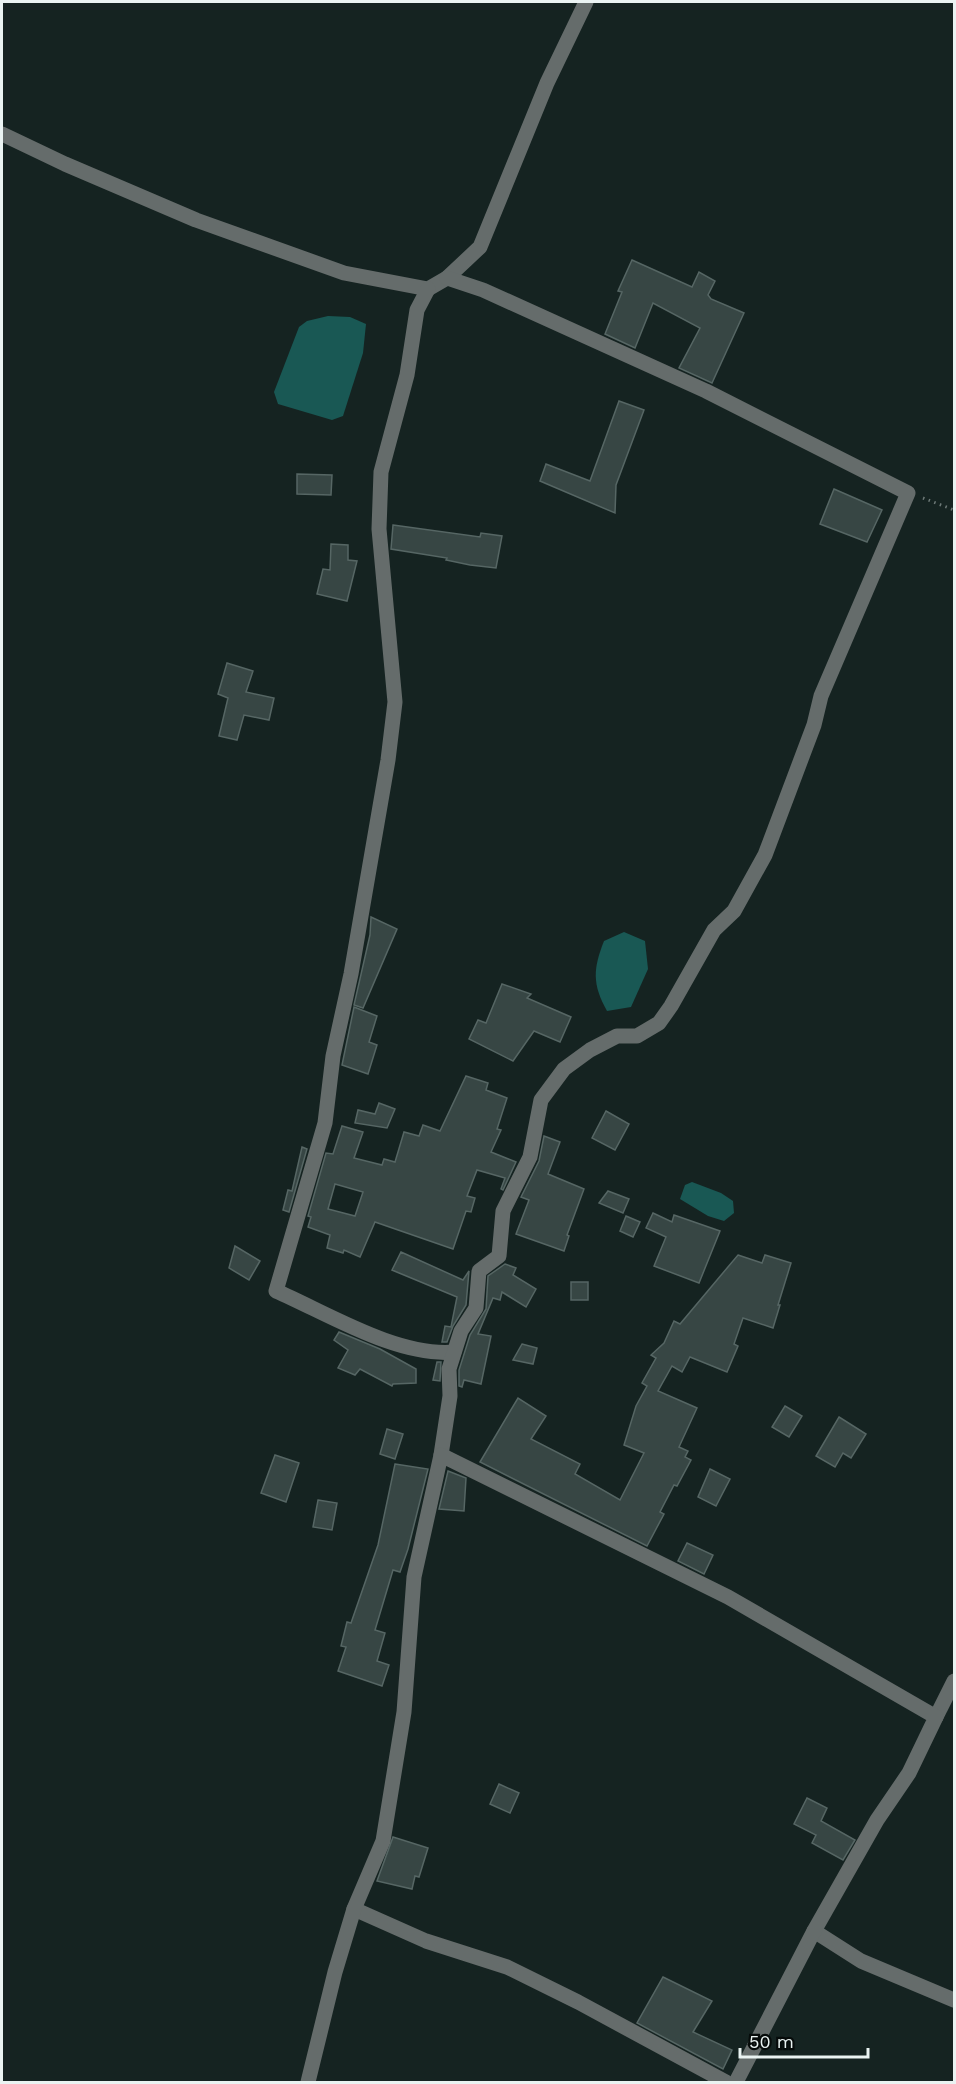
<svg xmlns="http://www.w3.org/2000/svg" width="956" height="2084" font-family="'Work Sans',sans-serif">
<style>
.water{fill:#195854}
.building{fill:#374644;stroke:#566664;stroke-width:1.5;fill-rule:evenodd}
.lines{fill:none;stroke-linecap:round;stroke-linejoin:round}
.path{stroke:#6d7977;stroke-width:3;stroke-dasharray:1.5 4.5;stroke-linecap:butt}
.minor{stroke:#656c6b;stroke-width:15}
</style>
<rect width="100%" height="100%" fill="#152321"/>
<!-- water -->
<g class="water">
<polygon points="328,316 350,317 366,324 363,353 343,416 332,420 278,404 274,392 299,327 307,321"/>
<path d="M 624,932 L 645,941 L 648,969 L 631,1007 L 607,1011 C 592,984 593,969 604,941 Z"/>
<polygon points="692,1182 721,1193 733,1201 734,1213 724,1221 708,1216 680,1199 685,1185"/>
</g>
<!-- building -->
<g class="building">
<polygon points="632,260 692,287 699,272 715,281 708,295 711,299 744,313 712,383 679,368 700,328 653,303 635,348 605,334 622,292 618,291"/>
<polygon points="619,401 644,410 616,485 615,513 540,481 546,464 590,481"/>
<polygon points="297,474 332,475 331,495 297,494"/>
<polygon points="834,489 882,510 867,542 820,524"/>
<polygon points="393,525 480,537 481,533 502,536 496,568 470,565 446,560 447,558 391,549"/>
<polygon points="331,544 348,545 348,560 357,561 347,601 317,594 323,569 330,570"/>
<polygon points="227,663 253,671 246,692 274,698 269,720 244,715 237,740 219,736 228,698 218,694"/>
<polygon points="371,917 397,929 363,1008 354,1005 370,935"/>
<polygon points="502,984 531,994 527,998 571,1017 560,1042 534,1031 513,1061 469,1039 478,1020 486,1023"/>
<polygon points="354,1007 377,1016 369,1042 377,1045 368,1074 342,1065"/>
<path d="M 466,1076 L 488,1083 L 486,1090 L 507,1098 L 497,1129 L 501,1130 L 491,1152 L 516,1162 L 503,1190 L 501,1189 L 505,1178 L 477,1170 L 467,1196 L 475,1198 L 471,1212 L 466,1211 L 453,1249 L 375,1222 L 360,1257 L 344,1250 L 343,1253 L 327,1248 L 330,1235 L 308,1227 L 311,1217 L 308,1216 L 326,1153 L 333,1154 L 342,1126 L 363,1132 L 354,1158 L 382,1165 L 384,1159 L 395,1162 L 404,1132 L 419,1136 L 423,1125 L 440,1131 ZM 335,1184 L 363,1192 L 355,1216 L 328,1209 Z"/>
<polygon points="379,1103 395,1109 387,1128 355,1123 358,1110 375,1114"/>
<polygon points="606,1111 629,1124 615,1150 592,1138"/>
<polygon points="544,1136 560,1142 548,1174 584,1189 567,1235 569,1236 564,1251 516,1234 529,1200 521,1197 539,1161"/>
<polygon points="302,1147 307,1149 289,1212 283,1210 288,1190 292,1191"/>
<polygon points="608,1191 629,1199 623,1213 599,1203"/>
<polygon points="653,1213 672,1222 674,1215 720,1231 699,1283 654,1266 666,1237 646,1228"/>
<polygon points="626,1216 640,1222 633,1237 620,1231"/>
<polygon points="235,1246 260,1261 249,1280 229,1268"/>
<polygon points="401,1252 463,1280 469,1271 466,1305 453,1326 447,1342 442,1342 445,1326 451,1327 457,1297 392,1270"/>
<polygon points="738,1255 762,1263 765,1255 791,1263 778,1305 780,1305 773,1328 743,1318 734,1344 738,1346 727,1372 690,1357 682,1372 672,1366 658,1391 697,1408 679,1447 688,1451 685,1457 691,1460 677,1486 674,1485 660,1512 664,1514 647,1546 480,1462 518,1398 546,1416 531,1439 580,1464 575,1474 620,1500 644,1453 624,1445 636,1406 647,1386 642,1383 656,1358 651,1355 664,1343 674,1321 680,1324"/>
<polygon points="505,1264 516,1268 513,1275 536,1289 526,1307 502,1292 500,1300 493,1298 478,1334 491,1336 481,1384 464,1380 462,1387 459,1386 459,1370 470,1335 486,1309 488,1276"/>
<rect x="571" y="1282" width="17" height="18"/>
<polygon points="339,1332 380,1349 416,1369 416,1383 393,1384 392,1386 360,1369 355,1375 338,1368 348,1350 334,1340"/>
<polygon points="522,1344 537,1348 533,1364 513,1360"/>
<polygon points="437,1362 441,1362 440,1381 433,1380"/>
<polygon points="785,1406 802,1416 789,1437 772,1427"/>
<polygon points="839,1417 866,1434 851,1458 843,1453 835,1467 816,1456"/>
<polygon points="387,1429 403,1434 395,1459 380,1454"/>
<polygon points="275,1455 299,1463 286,1502 261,1493"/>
<polygon points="395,1464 428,1469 408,1549 400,1572 393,1570 375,1630 385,1633 377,1661 389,1665 382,1686 338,1671 346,1647 341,1646 347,1622 351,1623 378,1545"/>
<polygon points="710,1469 730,1479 716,1506 698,1497"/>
<polygon points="448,1471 466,1478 464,1511 439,1509"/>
<polygon points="318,1500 337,1503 332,1530 313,1527"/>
<polygon points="687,1543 713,1555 704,1574 678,1561"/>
<polygon points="499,1784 519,1793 510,1813 490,1804"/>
<polygon points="807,1798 827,1808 821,1821 855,1840 843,1860 812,1843 816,1835 794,1824"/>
<polygon points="393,1837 428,1848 419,1877 415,1876 412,1889 377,1881"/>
<polygon points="663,1977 712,2001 693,2032 732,2050 723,2069 637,2023"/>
</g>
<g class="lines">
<!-- path -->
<polyline class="path" points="923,498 954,510"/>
<!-- minor -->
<g class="minor">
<polyline points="2,134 65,164 196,220 344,273 428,289 447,278 480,247 547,83 586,2"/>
<path d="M 428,289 L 417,310 L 407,375 L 381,472 L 379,529 L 395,702 L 388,760 L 351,974 L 333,1056 L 325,1123 L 276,1291 C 327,1313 397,1357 454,1352"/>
<polyline points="441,1455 450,1396 449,1369 461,1331 476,1308 479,1271 499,1256 503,1211 530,1157 541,1100 564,1069 590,1050 617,1036 637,1036 659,1023 671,1006 714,930 734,911 765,855 814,725 821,696 908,493 706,391 483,290 447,278"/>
<polyline points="936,1717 954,1681"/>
<polyline points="354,1909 426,1941 507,1967 578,2002 726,2082"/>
<polyline points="814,1931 861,1961 954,2000"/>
<polyline points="308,2082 335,1972 354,1909 383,1841 404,1712 414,1577 441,1455 728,1597 936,1717 909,1773 877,1820 814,1931 736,2082"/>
</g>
</g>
<!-- border -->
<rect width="956" height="2084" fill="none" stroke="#eaf3f2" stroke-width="6"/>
<!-- scale -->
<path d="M740 2048v9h128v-9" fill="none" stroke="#eaf3f2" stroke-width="3"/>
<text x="749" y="2048" font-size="18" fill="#eaf3f2" stroke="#060b0a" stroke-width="4.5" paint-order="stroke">50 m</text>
</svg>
